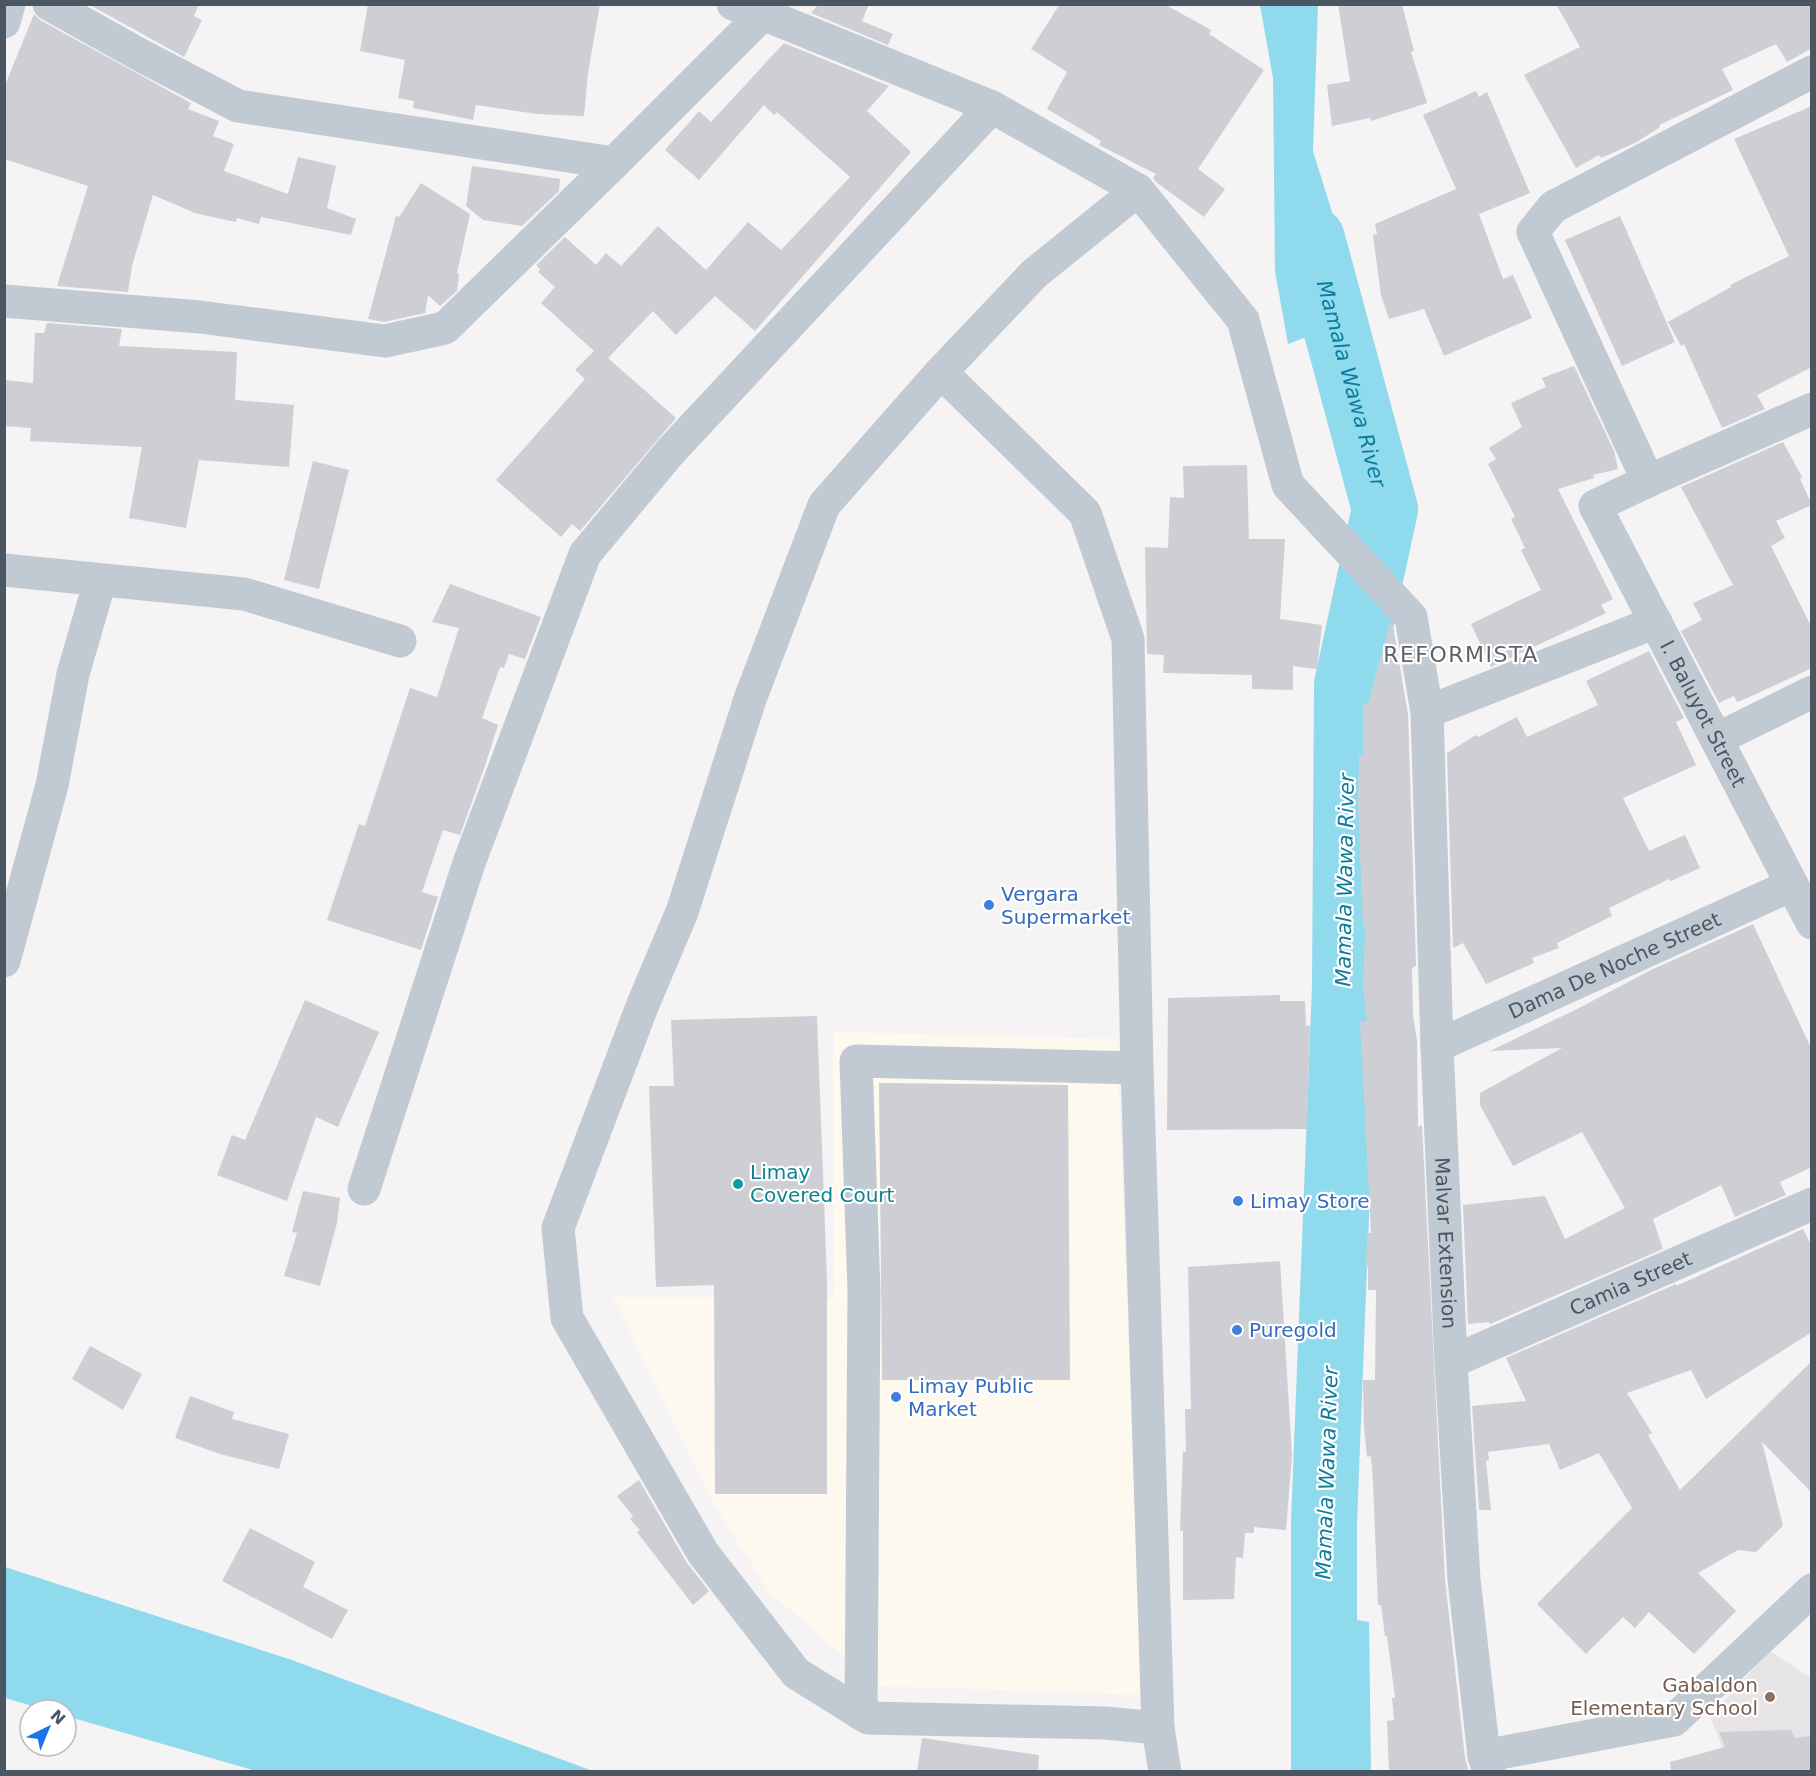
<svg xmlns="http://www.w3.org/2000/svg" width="1816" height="1776" font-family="'DejaVu Sans',sans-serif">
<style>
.commercial{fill:#fdf9ef}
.education{fill:#e6e4e5}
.water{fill:#90daee}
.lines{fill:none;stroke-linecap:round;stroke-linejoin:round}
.river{stroke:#90daee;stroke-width:66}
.building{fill:#cdcfd5}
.minor{stroke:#c1cad2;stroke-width:33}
.shop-dot{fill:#3f7fe0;stroke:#fff;stroke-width:2}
.culture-dot{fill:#0f9aa8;stroke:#fff;stroke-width:2}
.education-dot{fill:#8d6e63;stroke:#fff;stroke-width:2}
.labels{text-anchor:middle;stroke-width:4.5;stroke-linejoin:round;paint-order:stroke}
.street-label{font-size:20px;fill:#4a5661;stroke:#fff}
.shop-label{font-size:20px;fill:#366cbe;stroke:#fff;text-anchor:start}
.culture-label{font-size:20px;fill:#0d838f;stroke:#fff;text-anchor:start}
.education-label{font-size:20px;fill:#785e54;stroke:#fff;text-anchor:end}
.water-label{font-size:21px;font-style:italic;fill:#0c7c9b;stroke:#fff}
.quarter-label{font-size:22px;letter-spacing:1.5px;fill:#5f6368;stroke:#fff}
</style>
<rect width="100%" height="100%" fill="#f5f3f3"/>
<!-- commercial -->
<polygon class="commercial" points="833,1032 1117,1039 1142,1695 878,1686 768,1591 709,1495 613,1297 834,1298"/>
<!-- education -->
<polygon class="education" points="1770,1651 1811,1678 1811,1771 1731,1771 1710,1716"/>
<!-- water -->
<g class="water">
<polygon points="1260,5 1318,5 1313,151 1364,315 1288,344 1275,271 1273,78"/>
<polygon points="5,1567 289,1659 593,1771 256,1771 66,1716 66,1710 46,1710 5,1698"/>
<polygon points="1302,1611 1369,1622 1371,1771 1291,1771"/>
</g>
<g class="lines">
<!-- river -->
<path class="river" id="s1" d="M 1312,239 L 1385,509 L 1347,685 L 1345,986 L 1324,1522 L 1324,1772"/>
</g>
<!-- building -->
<g class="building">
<polygon points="88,4 199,4 194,16 202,20 184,57"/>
<polygon points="368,4 600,4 588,73 584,116 537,114 476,105 473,120 413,108 414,101 398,98 405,60 360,51"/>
<polygon points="819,4 869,4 862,21 893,34 888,45 811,13"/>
<polygon points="1060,4 1164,4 1211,30 1209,34 1264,70 1198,169 1225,189 1204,217 1156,182 1153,178 1156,174 1099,145 1101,141 1047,109 1067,72 1031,49"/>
<polygon points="1338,4 1402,4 1414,51 1411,52 1427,103 1371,121 1370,118 1332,126 1327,85 1350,81"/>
<polygon points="1556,4 1812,4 1812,48 1787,62 1776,44 1722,69 1733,90 1659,125 1660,127 1637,142 1601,158 1599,155 1576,168 1524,75 1580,47"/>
<polygon points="34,14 40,20 191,103 188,109 219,121 213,136 234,144 224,171 288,194 298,157 336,166 327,208 356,219 351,235 261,217 259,224 237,218 236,222 217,218 195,213 153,195 132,266 128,292 57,286 88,186 4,159 4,88"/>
<polygon points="784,43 889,86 867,111 911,152 755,331 715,296 676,335 653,311 608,358 676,418 580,531 572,524 561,537 496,480 585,379 575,370 594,351 541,303 555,287 538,272 540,269 536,265 565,237 596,265 606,253 621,266 658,226 706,270 748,222 781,250 850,177 777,112 774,115 764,105 699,180 665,150 699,111 711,122"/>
<polygon points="1476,91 1479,97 1487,92 1530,193 1479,214 1503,279 1513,275 1532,318 1444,356 1424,309 1389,319 1381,295 1373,235 1377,234 1375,224 1456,189 1423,115"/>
<polygon points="1812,106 1812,367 1757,395 1765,409 1722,428 1684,344 1681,346 1668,322 1731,287 1730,285 1789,256 1734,139"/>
<polygon points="472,166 560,179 559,191 522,226 483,220 466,206"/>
<polygon points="421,183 470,214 457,273 459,274 457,291 440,306 428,295 425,313 384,322 368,319 396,216 399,217"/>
<polygon points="1620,216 1675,342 1622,366 1565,240"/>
<polygon points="47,323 122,329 119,346 237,352 235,400 294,405 289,467 199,460 186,528 129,518 142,447 30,441 31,428 4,426 4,380 33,383 35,333 44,333"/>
<polygon points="1574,366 1614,451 1618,469 1593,475 1594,478 1558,489 1613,599 1601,605 1606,613 1491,667 1471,624 1541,590 1521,550 1525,548 1511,519 1515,517 1488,464 1496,459 1489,448 1522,427 1511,403 1546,387 1542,378"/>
<polygon points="1783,442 1802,477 1800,479 1812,505 1776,521 1785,538 1771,546 1812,628 1812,668 1745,699 1737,702 1734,696 1719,703 1681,631 1702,620 1693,603 1733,585 1681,487"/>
<polygon points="313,461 349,470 319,589 284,580"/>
<polygon points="1247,465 1249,539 1285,539 1280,619 1322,625 1317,669 1293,666 1293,690 1252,689 1252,675 1163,673 1164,655 1147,654 1145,547 1168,548 1170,497 1184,498 1183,466"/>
<polygon points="450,584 541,617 525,659 509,654 504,668 500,667 482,718 498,725 485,766 460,835 443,830 422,892 438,897 421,950 327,920 359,824 365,826 410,688 437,697 459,628 432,622"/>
<polygon points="1390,622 1393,626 1408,714 1416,966 1412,968 1413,1016 1417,1040 1418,1127 1422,1125 1445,1580 1465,1758 1469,1772 1389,1772 1387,1721 1394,1720 1392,1698 1395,1698 1387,1636 1385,1636 1381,1605 1378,1605 1373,1483 1371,1456 1367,1457 1364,1428 1363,1380 1375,1380 1376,1290 1368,1290 1368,1267 1366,1267 1367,1233 1371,1233 1360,1021 1367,1021 1363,988 1365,926 1363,926 1358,801 1359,755 1363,755 1363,704 1368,704"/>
<polygon points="1649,651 1684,718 1676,722 1696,765 1623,798 1649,851 1685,835 1700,868 1671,881 1669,879 1609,908 1612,916 1557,943 1559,948 1532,958 1534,963 1486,984 1463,943 1453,948 1447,753 1476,735 1478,737 1517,717 1527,737 1598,705 1586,681"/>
<polygon points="1753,924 1812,1050 1812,1167 1780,1182 1786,1195 1735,1217 1721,1185 1653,1219 1663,1249 1490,1324 1489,1322 1468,1324 1463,1205 1545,1196 1565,1239 1625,1208 1582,1132 1513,1166 1480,1105 1480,1093 1562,1048 1490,1051 1579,1008 1649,971"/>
<polygon points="1280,995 1280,1001 1305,1001 1306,1026 1310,1025 1307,1129 1167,1130 1168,998"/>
<polygon points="305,1000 379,1032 338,1127 316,1117 287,1201 217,1175 232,1135 245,1140"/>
<polygon points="817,1016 827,1281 827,1494 715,1494 714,1285 656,1287 649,1086 674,1086 671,1020"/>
<polygon points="879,1083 1068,1085 1070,1380 882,1380"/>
<polygon points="303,1191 340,1198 337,1223 320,1286 284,1276 297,1233 292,1232"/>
<polygon points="1803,1229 1812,1247 1812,1332 1706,1399 1691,1370 1627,1393 1652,1433 1648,1435 1680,1490 1812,1361 1812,1493 1762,1442 1783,1526 1756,1552 1738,1550 1698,1573 1736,1611 1694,1654 1649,1612 1635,1628 1623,1617 1586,1654 1537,1604 1632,1508 1599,1453 1560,1470 1549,1444 1488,1452 1489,1460 1486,1461 1491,1510 1479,1510 1472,1406 1526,1401 1506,1358 1676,1284 1676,1286"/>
<polygon points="1280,1261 1292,1455 1286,1530 1254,1527 1254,1533 1245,1533 1243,1558 1236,1557 1234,1599 1183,1600 1183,1531 1180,1531 1183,1451 1186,1452 1185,1409 1191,1409 1188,1267"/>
<polygon points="90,1346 142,1374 123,1410 72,1379"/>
<polygon points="190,1396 234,1412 232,1419 289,1434 279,1469 220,1454 175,1438"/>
<polygon points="639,1480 687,1563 709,1591 693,1605 637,1532 640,1530 630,1519 633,1516 617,1496"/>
<polygon points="250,1528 315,1562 303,1587 348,1610 332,1639 222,1581"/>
<polygon points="1791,1730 1795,1738 1812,1736 1812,1772 1671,1772 1670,1762 1725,1747 1719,1732"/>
<polygon points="922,1738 1039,1755 1038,1772 917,1772"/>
</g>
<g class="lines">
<!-- minor -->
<g class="minor">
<polyline points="49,4 142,56 238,106 614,163 763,14 767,4"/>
<path id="s2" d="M 733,4 L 763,14 L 992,107 L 1138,190 L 1243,320 L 1288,485 L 1411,617 L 1427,712 L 1437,1046 L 1451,1362 L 1464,1579 L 1484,1756 L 1489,1772"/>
<polyline points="4,22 9,4"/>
<path id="s3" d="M 1812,72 L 1553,207 L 1533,232 L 1648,481 L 1595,506 L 1812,923"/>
<polyline points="1138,190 1034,274 941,372 824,505 750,699 682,912 643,1004 558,1228 567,1318 703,1553 796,1673 868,1718 1105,1723 1158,1728"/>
<polyline points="4,301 200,317 385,341 445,328 614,163"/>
<polyline points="941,372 1085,513 1128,639 1137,1068 1158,1728 1165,1772"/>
<polyline points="1648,481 1812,409"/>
<polyline points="4,570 244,594 400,641"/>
<polyline points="1427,712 1656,622"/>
<polyline points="1717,739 1812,692"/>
<polyline points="4,961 52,785 73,674 100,581"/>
<path id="s4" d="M 1437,1046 L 1792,885"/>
<polyline points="364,1189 469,863 585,554 670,452 992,107"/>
<path id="s5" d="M 1451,1362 L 1812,1204"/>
<polyline points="861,1714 864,1291 856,1061 1137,1068"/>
<polyline points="1484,1756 1674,1720 1812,1590"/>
</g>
</g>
<!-- markers -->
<g class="shop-dot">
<circle cx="989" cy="905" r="6"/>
<circle cx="1238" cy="1201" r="6"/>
<circle cx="1237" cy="1330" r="6"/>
<circle cx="896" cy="1397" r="6"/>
</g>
<circle class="culture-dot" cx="738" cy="1184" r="6"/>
<circle class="education-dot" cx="1770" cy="1697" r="6"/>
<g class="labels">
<!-- street labels -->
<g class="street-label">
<text dy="7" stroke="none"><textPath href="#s3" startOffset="891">I. Baluyot Street</textPath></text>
<text dy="7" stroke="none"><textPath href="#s4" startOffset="195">Dama De Noche Street</textPath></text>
<text dy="7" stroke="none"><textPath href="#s2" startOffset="1593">Malvar Extension</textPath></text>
<text dy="7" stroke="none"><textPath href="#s5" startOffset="196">Camia Street</textPath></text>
</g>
<!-- shop labels -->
<g class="shop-label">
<text x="1001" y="901">Vergara<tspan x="1001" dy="23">Supermarket</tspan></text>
<text x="1250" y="1208">Limay Store</text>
<text x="1249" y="1337">Puregold</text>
<text x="908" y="1393">Limay Public<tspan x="908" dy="23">Market</tspan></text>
</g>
<!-- culture labels -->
<g class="culture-label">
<text x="750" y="1179">Limay<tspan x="750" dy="23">Covered Court</tspan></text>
</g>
<!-- education labels -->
<g class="education-label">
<text x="1758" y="1692">Gabaldon<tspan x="1758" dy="23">Elementary School</tspan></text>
</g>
<!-- water labels -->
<g class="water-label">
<text dy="7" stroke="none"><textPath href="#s1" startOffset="150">Mamala Wawa River</textPath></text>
<text transform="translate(1345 880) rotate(-89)" y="7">Mamala Wawa River</text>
<text transform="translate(1327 1473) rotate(-88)" y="7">Mamala Wawa River</text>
</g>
<!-- quarter labels -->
<g class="quarter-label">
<text x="1461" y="662">REFORMISTA</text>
</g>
</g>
<!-- border -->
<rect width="1816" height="1776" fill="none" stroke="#4a5661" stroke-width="12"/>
<!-- north arrow -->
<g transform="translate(48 1728) rotate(43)"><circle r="28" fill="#ffffff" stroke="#b7bbc0" stroke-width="1.5"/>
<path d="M0-4.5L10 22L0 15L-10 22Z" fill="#1a73e8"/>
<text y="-9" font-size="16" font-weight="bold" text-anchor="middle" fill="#4a5661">N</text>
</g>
</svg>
